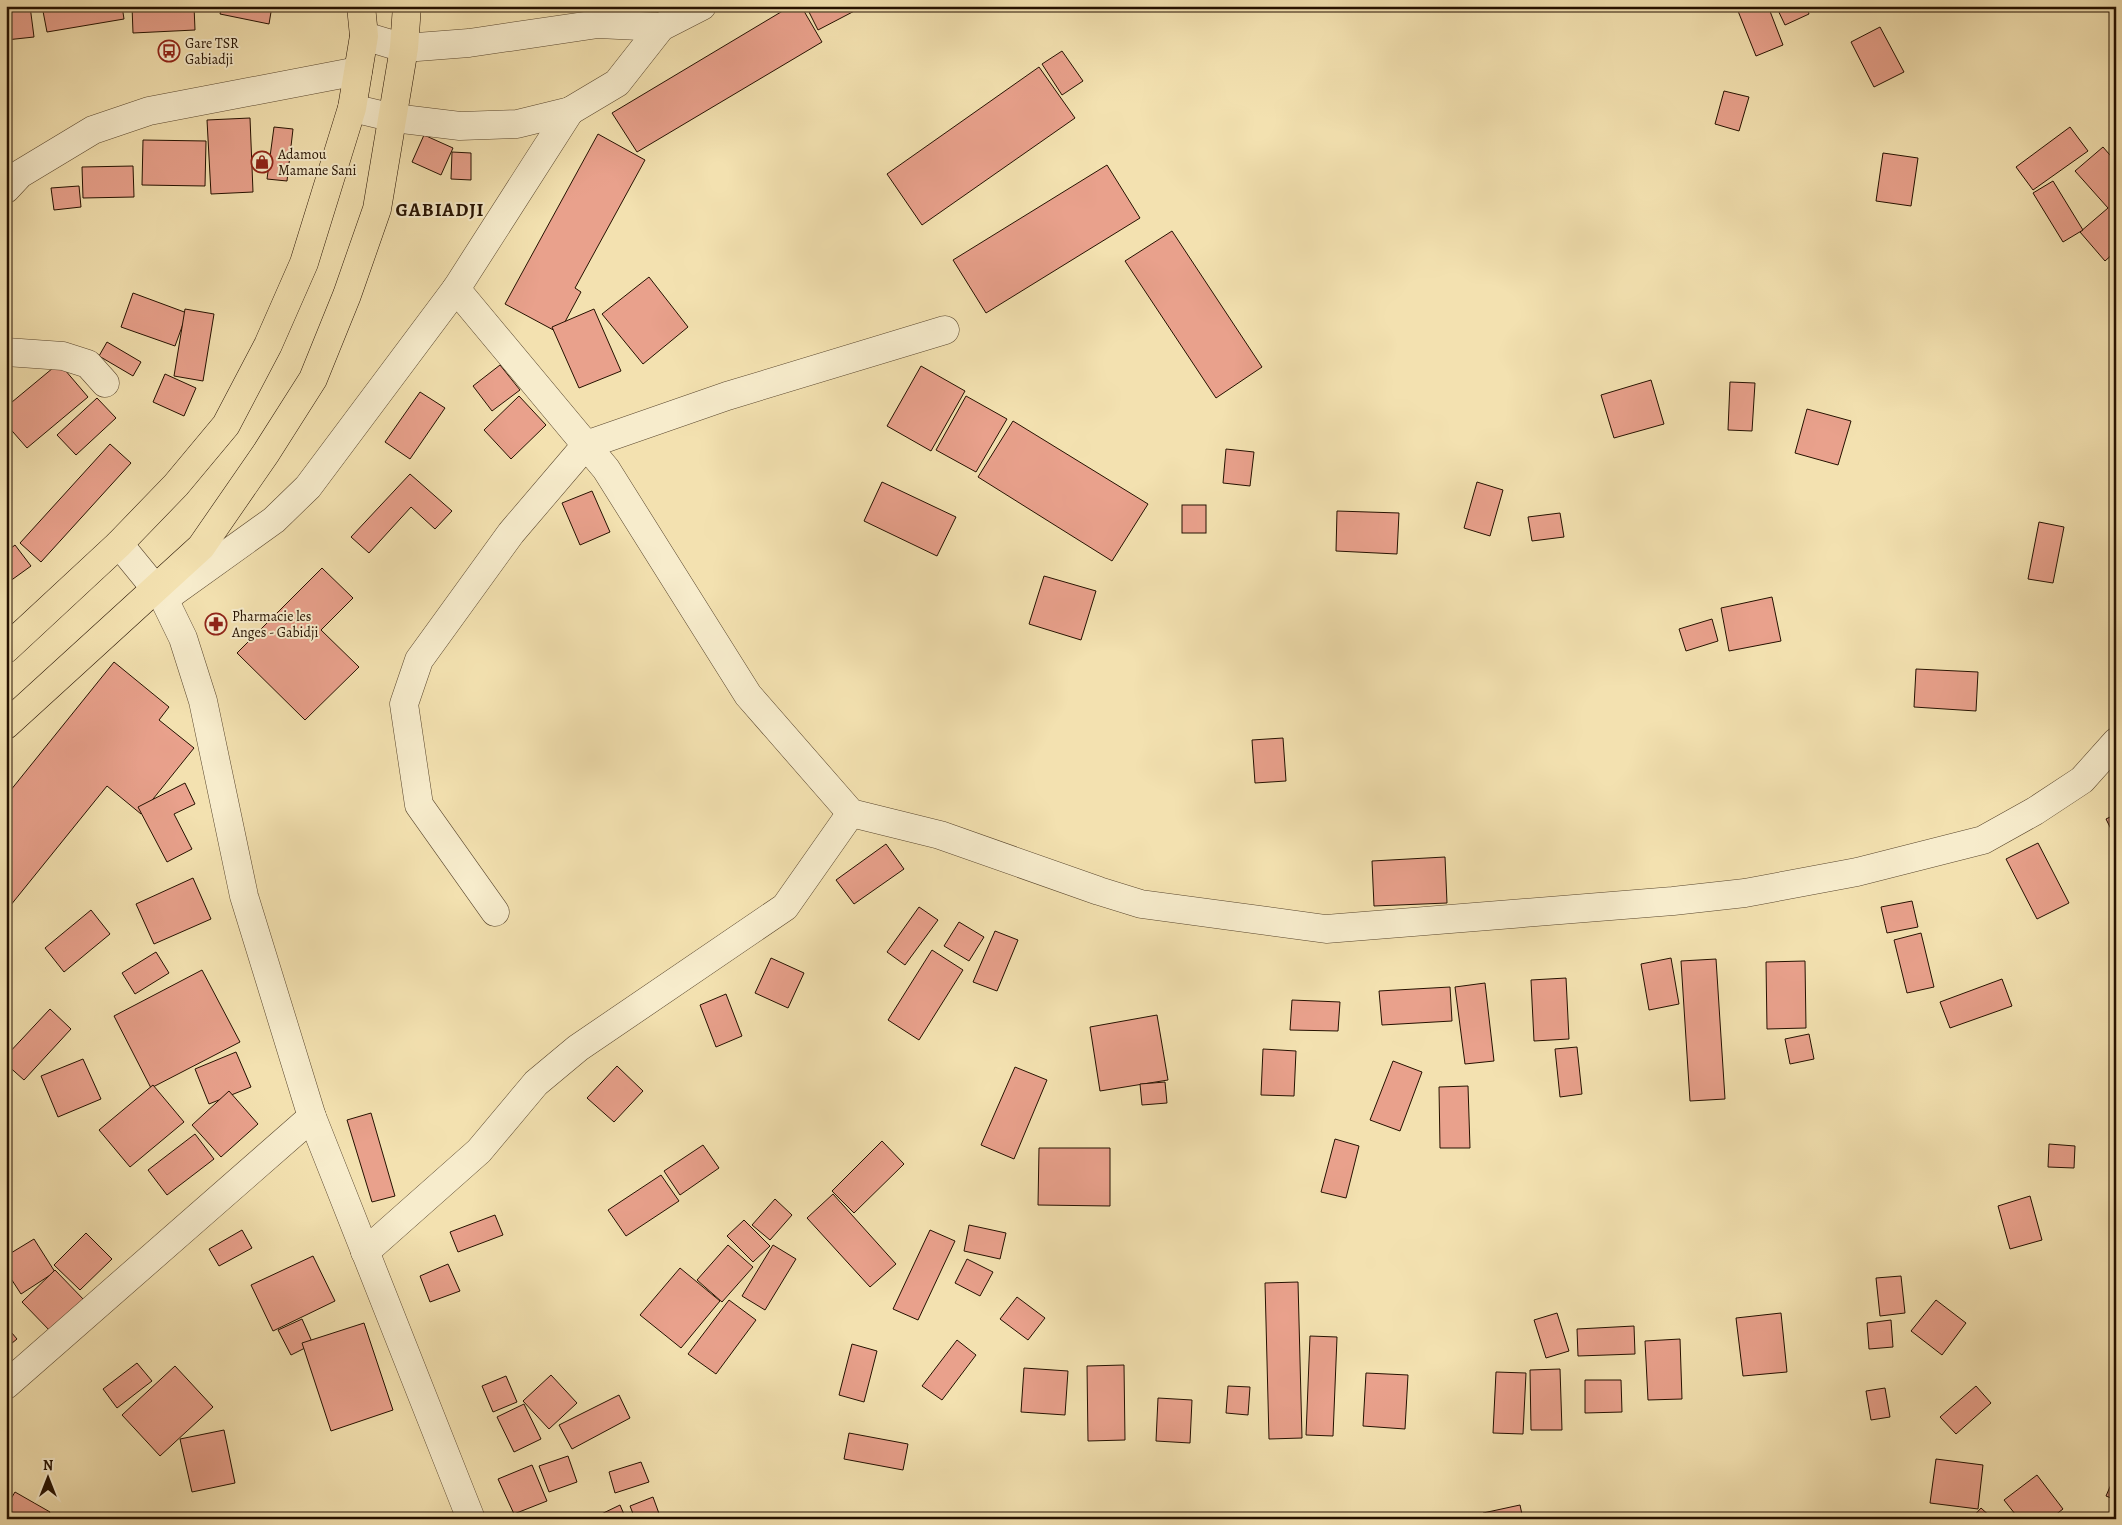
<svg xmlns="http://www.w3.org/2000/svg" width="2122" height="1525" font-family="Alegreya,serif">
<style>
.building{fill:#e9a18c;stroke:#251100}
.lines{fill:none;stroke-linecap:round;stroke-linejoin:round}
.minor-casing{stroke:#58452c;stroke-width:29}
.major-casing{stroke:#251100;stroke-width:29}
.minor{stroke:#f7eccc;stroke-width:28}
.major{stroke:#f3e1b0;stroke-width:28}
.labels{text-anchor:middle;stroke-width:4;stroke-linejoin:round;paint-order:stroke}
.poi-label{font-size:14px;fill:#251100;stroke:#f7eccc;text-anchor:start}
.district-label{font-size:19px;font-weight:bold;letter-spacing:1px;fill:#251100;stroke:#f7eccc}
</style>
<rect width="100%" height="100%" fill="#f3e1b0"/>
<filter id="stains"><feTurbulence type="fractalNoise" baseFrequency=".004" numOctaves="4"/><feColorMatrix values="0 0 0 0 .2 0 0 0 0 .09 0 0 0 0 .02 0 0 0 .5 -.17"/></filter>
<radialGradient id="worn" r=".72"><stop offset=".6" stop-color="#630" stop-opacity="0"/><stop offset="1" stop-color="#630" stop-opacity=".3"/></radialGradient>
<!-- building -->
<g class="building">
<polygon points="6,6 30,6 34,37 6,40"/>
<polygon points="42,6 122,6 124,19 47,32"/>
<polygon points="132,6 194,6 195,30 133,33"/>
<polygon points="222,6 272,6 269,24 220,14"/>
<polygon points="791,6 801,6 822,42 637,152 612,113"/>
<polygon points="806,6 864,6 818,30"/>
<polygon points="1736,6 1768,6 1783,45 1756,56"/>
<polygon points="1776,6 1806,6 1809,14 1785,25"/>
<polygon points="1880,27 1904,72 1874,87 1851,42"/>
<polygon points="1062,51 1083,81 1062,95 1042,64"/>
<polygon points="1039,67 1075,118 922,225 887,174"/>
<polygon points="1724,91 1749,97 1739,131 1715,124"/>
<polygon points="250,118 253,192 211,194 207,120"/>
<polygon points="274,127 293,129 287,181 267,179"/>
<polygon points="2070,127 2088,151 2033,190 2016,167"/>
<polygon points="598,134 645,160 575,288 581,292 559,333 505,304"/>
<polygon points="424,135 453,148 441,175 412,162"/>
<polygon points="143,140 206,141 205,186 142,185"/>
<polygon points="2103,147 2116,162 2116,251 2105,261 2080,232 2108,208 2075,171"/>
<polygon points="452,152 471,153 471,180 451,179"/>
<polygon points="1883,153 1918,158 1911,206 1876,201"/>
<polygon points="1107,165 1140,218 986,313 953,260"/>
<polygon points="133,166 134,197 83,198 82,167"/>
<polygon points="2053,181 2083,230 2063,242 2033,193"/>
<polygon points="79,186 81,207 54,210 51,188"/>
<polygon points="1172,231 1262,367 1216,398 1125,261"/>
<polygon points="649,277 688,327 643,364 602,314"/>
<polygon points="133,293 187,313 175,346 121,327"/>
<polygon points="185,309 214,314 203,381 174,376"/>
<polygon points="594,309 621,371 579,388 552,327"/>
<polygon points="107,342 141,362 133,376 99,356"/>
<polygon points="59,363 88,397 27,448 6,424 6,407"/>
<polygon points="500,365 520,390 492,411 473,386"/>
<polygon points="921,366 965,391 931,451 887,426"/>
<polygon points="165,374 196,388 184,416 153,402"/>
<polygon points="1651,380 1664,424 1614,438 1601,395"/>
<polygon points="1730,382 1755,383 1752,431 1728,430"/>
<polygon points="420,392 445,408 410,459 385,442"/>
<polygon points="519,396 546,425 511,459 484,430"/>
<polygon points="966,396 1007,419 976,472 936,450"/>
<polygon points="97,398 116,418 76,455 57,435"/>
<polygon points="1807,409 1851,421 1838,465 1795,453"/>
<polygon points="1013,421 1148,504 1112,561 978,477"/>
<polygon points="110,444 131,463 41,562 20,543"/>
<polygon points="1226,449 1254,452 1250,486 1223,483"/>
<polygon points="410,474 452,511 435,529 411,507 369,553 351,537"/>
<polygon points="882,482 956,517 937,556 864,521"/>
<polygon points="1477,482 1503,490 1490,536 1464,528"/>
<polygon points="592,491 610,532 580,545 562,503"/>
<rect x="1182" y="505" width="24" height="28"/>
<polygon points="1337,511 1399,513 1397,554 1336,551"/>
<polygon points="1560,513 1564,537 1532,541 1528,517"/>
<polygon points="2039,522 2064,527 2053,583 2028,579"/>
<polygon points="15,545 31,566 6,584 6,552"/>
<rect x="2114" y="562" width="2" height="26"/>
<polygon points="322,568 353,598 321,630 359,667 305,720 237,653"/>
<polygon points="1044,576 1096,591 1081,640 1029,624"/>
<polygon points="1772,597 1781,641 1729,651 1721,608"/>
<polygon points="1712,619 1718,641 1686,651 1679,629"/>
<polygon points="114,662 169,707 159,720 194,748 141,814 107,786 6,911 6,796"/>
<polygon points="1916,669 1978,672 1976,711 1914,707"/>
<polygon points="1283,738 1286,781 1255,783 1252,740"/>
<polygon points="185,783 195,804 174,814 192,849 167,862 138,807"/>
<polygon points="2116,814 2116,839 2106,819"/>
<polygon points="2038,843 2069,903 2037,919 2006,859"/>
<polygon points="886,844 904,869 854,904 836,880"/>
<polygon points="1445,857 1447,903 1374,906 1372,861"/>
<polygon points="193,878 211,919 154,944 136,904"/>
<polygon points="1912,901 1918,927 1887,933 1881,907"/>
<polygon points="919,907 938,920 905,965 887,952"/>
<polygon points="91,910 110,934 64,972 45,948"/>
<polygon points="959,922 984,937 969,961 944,946"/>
<polygon points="995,931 1018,940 997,991 973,982"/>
<polygon points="1921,933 1934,987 1907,993 1894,940"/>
<polygon points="932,950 963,970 919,1040 888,1020"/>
<polygon points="156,952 169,973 135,994 122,973"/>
<polygon points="771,958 804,973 788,1008 755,993"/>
<polygon points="1671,958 1679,1004 1649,1010 1641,964"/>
<polygon points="1716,959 1725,1099 1690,1101 1681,961"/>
<polygon points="1805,961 1806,1028 1767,1029 1766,962"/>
<polygon points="202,970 240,1042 151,1088 114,1016"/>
<polygon points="1566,978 1569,1039 1534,1041 1531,980"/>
<polygon points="2002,979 2012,1006 1950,1028 1940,1002"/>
<polygon points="1485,983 1494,1061 1465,1064 1455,987"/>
<polygon points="1450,987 1452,1021 1382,1025 1379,991"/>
<polygon points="726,994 742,1036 716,1047 700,1005"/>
<polygon points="1292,1000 1340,1002 1338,1031 1290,1030"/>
<polygon points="50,1009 71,1029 24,1080 6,1064 6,1056"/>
<polygon points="1157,1015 1168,1080 1100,1091 1090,1027"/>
<polygon points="1809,1034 1814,1059 1790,1064 1785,1039"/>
<polygon points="1577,1047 1582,1094 1560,1097 1555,1049"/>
<polygon points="1263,1049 1296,1051 1294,1096 1261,1095"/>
<polygon points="236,1052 251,1087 209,1104 195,1069"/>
<polygon points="83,1059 101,1099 58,1117 41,1076"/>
<polygon points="1393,1061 1422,1072 1400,1131 1370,1120"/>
<polygon points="617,1066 643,1091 614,1122 587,1098"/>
<polygon points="1015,1067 1047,1080 1014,1159 981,1145"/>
<polygon points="1165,1082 1167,1103 1142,1105 1140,1084"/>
<polygon points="153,1085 184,1122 130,1167 99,1130"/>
<polygon points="1468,1086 1470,1148 1440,1148 1439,1087"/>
<polygon points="229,1091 258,1124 221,1157 192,1125"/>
<polygon points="371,1113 395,1196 372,1202 347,1120"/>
<polygon points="195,1134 214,1159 167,1195 148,1170"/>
<polygon points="1335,1139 1359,1146 1346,1198 1321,1192"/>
<polygon points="882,1141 904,1164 854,1213 832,1191"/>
<polygon points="2049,1144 2075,1146 2074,1168 2048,1167"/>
<polygon points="703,1145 719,1168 680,1195 664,1171"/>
<polygon points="1039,1148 1110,1148 1110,1206 1038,1205"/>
<polygon points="661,1175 679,1201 626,1236 608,1210"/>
<polygon points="833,1194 896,1264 870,1287 807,1218"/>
<polygon points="2030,1196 2042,1240 2010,1249 1998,1206"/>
<polygon points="775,1199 792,1215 770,1240 752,1225"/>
<polygon points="495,1215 503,1235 458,1252 450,1232"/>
<polygon points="744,1220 770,1246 753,1262 727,1236"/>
<polygon points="969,1225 1006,1233 1000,1259 964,1251"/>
<polygon points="242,1230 252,1248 219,1266 209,1249"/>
<polygon points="930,1230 955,1241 918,1320 893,1309"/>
<polygon points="86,1233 112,1259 80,1290 54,1265"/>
<polygon points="34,1239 55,1272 21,1294 6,1271 6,1256"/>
<polygon points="728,1245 753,1267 722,1302 697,1280"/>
<polygon points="773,1245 796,1259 765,1310 742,1296"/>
<polygon points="313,1256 335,1301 273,1331 251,1285"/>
<polygon points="967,1259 993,1272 980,1296 955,1283"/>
<polygon points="448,1264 460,1291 430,1302 420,1276"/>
<polygon points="680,1268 720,1301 681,1348 640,1315"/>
<polygon points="55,1270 85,1301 52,1333 22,1302"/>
<polygon points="1901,1276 1905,1313 1880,1316 1876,1278"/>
<polygon points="1298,1282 1302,1438 1269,1439 1265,1283"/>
<polygon points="1017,1297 1045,1318 1028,1340 1000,1319"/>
<polygon points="729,1300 756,1320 716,1374 688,1354"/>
<polygon points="1936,1300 1966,1323 1942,1355 1911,1331"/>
<polygon points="1557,1313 1569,1351 1546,1358 1534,1320"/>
<polygon points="1781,1313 1787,1372 1743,1376 1736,1318"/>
<polygon points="302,1319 313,1344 291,1355 278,1330"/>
<polygon points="1891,1320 1893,1347 1869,1349 1867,1323"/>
<polygon points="364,1323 393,1410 331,1431 302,1343"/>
<polygon points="6,1326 17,1339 6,1348"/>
<polygon points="1634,1326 1635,1354 1578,1356 1577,1329"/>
<polygon points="1310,1336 1337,1337 1333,1436 1306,1435"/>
<polygon points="1680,1339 1682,1399 1648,1400 1645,1341"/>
<polygon points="957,1340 976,1355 942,1400 922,1386"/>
<polygon points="852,1344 877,1351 864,1402 839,1395"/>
<polygon points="137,1363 152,1381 117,1408 103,1389"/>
<polygon points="1124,1365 1125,1440 1088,1441 1087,1366"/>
<polygon points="175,1366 213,1407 160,1456 122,1415"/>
<polygon points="1024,1368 1068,1371 1065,1415 1021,1412"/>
<polygon points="1560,1369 1562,1430 1531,1430 1530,1370"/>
<polygon points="1496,1372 1526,1373 1523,1434 1493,1433"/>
<polygon points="1366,1373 1408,1375 1405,1429 1363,1426"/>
<polygon points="551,1375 577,1403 549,1429 523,1401"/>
<polygon points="506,1376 517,1402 493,1412 482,1386"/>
<polygon points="1585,1380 1621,1380 1622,1412 1585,1413"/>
<polygon points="1228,1386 1250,1387 1248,1415 1226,1413"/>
<polygon points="1976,1386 1991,1403 1956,1434 1940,1417"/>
<polygon points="1885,1388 1890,1417 1871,1420 1866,1391"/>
<polygon points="619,1395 630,1418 572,1449 559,1425"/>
<polygon points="1158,1398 1192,1400 1190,1443 1156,1441"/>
<polygon points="524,1404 541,1439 514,1452 497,1417"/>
<polygon points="224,1430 235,1483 192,1492 180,1439"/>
<polygon points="849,1433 908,1444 903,1470 844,1459"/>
<polygon points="568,1456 577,1482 549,1492 539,1466"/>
<polygon points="1936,1459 1983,1465 1978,1509 1930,1503"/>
<polygon points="641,1462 649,1482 615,1493 609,1472"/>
<polygon points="532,1465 547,1501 514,1514 498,1479"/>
<polygon points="2116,1473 2116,1500 2106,1496"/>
<polygon points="2037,1475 2063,1509 2050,1519 2019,1519 2004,1500"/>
<polygon points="15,1492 50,1512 46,1519 6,1519 6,1507"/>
<polygon points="653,1497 661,1519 635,1519 630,1506"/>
<polygon points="620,1505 626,1519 591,1519"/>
<polygon points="1520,1505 1523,1519 1484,1519 1483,1513"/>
<polygon points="1981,1508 1993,1519 1971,1519"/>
</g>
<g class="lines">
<!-- minor casing -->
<g class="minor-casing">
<g id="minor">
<polyline points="364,36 404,48 469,43 598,24 661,27"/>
<polyline points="352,108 394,118 460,126 517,124 570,111 617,83 661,27 702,6"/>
<polyline points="6,189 20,174 93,130 149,111 358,71"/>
<polyline points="456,289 606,469 748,695 851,813 940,835 1099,891 1141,904 1326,929 1673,901 1745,893 1857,872 1983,840 2035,811 2082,780 2116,742"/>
<polyline points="6,352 63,356 88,364 105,383"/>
<polyline points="119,544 164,599 183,638 203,701 244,896 312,1117 471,1519"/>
<polyline points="164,599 274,520 308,487 456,289 570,111"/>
<polyline points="495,912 419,805 404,704 419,660 511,533 586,445 727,396 945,330"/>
<polyline points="365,1252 479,1151 536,1083 578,1048 785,907 851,813"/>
<polyline points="6,1385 312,1117"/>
</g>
</g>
<!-- major casing -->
<g class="major-casing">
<g id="major">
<polyline points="6,649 119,544 176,485 226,425 268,345 304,263 352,108 364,36 361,6"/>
<polyline points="6,725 201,547 266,453 313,379 347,295 377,209 404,48 407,6"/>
</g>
</g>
<!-- minor -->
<use href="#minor" class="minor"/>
<!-- major -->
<use href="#major" class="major"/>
</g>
<!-- icons -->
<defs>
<g id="bus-ring" transform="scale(1.125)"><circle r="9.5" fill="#f7eccc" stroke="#8f2418" stroke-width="1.5"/><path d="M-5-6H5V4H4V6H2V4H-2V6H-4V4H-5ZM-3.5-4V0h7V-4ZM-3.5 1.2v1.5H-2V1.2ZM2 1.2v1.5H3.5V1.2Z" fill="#8f2418"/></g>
<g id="shop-ring" transform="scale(1.125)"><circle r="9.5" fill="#f7eccc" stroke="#8f2418" stroke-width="1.5"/><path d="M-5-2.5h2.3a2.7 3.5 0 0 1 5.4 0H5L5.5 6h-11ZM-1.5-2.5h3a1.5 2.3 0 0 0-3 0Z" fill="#8f2418"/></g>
<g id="pharmacy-ring" transform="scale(1.125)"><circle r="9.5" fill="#f7eccc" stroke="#8f2418" stroke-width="1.5"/><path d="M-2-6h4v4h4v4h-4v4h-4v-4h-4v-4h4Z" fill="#8f2418"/></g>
</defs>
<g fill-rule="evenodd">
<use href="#bus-ring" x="169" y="51"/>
<use href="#shop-ring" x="262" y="162"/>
<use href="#pharmacy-ring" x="216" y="624"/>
</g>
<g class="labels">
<!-- poi labels -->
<g class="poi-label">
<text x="185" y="48">Gare TSR<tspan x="185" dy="16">Gabiadji</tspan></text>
<text x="278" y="159">Adamou<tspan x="278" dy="16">Mamane Sani</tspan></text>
<text x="232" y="621">Pharmacie les<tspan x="232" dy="16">Anges - Gabidji</tspan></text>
</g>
<!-- district labels -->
<g class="district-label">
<text x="440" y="216">GABIADJI</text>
</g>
</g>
<!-- margin -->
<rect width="2122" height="1525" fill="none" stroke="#f3e1b0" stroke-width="25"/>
<rect x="8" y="8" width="2107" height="1510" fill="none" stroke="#251100" stroke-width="2.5"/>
<rect x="12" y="12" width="2097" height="1500" fill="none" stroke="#251100"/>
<!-- north arrow -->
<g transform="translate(48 1478)" stroke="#f7eccc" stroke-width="4" paint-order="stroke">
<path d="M0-4L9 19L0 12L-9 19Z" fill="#251100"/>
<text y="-8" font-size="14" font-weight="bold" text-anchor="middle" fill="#251100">N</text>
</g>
<rect width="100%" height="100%" filter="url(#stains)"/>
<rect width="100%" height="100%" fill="url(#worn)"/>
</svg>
